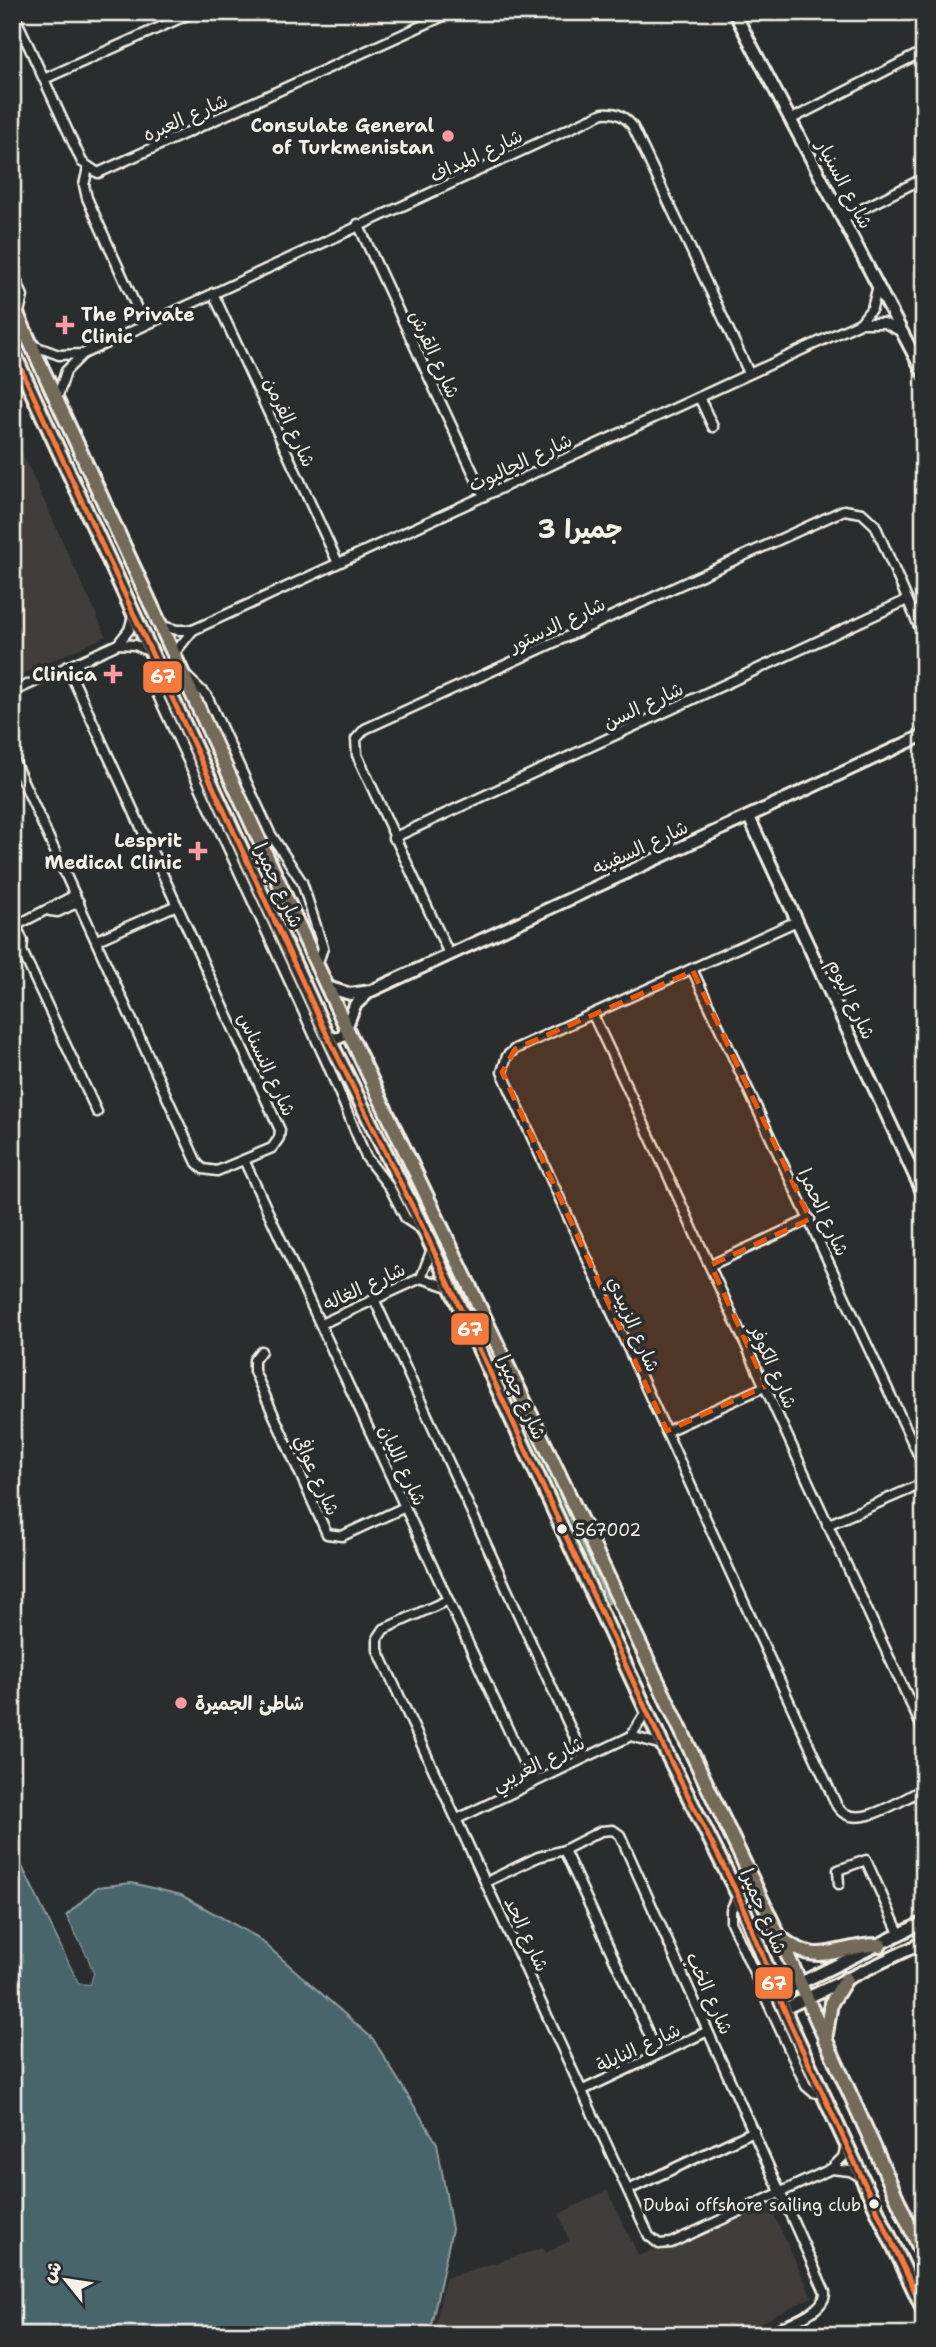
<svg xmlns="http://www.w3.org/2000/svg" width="936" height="2347" font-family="'Shantell Sans','Playpen Sans Arabic',sans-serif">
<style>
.built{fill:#3f3c3b}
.green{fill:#57715f;stroke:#a6b1a4;stroke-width:2}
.water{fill:#48656c;stroke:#8d9d9e;stroke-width:2}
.pier{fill:#2a2d2e}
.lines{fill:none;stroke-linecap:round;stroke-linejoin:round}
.street-casing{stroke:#f4f1e8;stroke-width:13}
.secondary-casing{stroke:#f4f1e8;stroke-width:16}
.primary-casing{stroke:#f4f1e8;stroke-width:18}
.street{stroke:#2a2d2e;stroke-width:8}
.secondary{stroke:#2a2d2e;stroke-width:10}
.primary{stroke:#736b5a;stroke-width:12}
.bus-1-casing{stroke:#2a2d2e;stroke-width:10}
.bus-1{stroke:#f6793e;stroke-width:5}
.marked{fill:#e8590c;fill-opacity:0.2;stroke:#e8590c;stroke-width:5;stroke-dasharray:14 9;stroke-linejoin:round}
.poi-dot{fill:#ff9aa2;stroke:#2a2d2e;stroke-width:2.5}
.bus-dot{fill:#f4f1e8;stroke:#2a2d2e;stroke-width:2.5}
.labels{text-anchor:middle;stroke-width:7;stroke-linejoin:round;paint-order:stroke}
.bus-label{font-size:17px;fill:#f4f1e8;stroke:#2a2d2e;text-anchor:start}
.street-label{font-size:19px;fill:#f4f1e8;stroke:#2a2d2e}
.poi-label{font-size:19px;font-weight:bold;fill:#f4f1e8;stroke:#2a2d2e;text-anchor:end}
.district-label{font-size:26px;font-weight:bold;fill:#f4f1e8;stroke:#2a2d2e}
.line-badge{stroke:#2a2d2e;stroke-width:2.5}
.badge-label{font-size:19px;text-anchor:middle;font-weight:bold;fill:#fff}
</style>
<rect width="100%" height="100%" fill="#2a2d2e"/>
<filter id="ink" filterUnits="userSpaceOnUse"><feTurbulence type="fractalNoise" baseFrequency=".0143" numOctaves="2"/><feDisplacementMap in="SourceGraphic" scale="14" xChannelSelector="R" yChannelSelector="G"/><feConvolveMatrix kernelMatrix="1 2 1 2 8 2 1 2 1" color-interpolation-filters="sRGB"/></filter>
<g filter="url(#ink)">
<!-- built -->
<g class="built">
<polygon points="12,431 106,636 12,679"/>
<polygon points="607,2190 639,2256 766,2198 812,2297 737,2335 540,2335 537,2329 518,2335 433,2335 445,2278 543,2248 546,2253 569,2241 559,2214"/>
</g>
<!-- green -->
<polygon class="green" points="514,1395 609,1603 604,1605 509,1398"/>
<!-- water -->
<polygon class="water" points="12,1846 79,1983 90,1984 93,1973 87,1957 66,1916 97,1887 132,1883 181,1895 257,1937 373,2039 437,2143 452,2229 429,2335 359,2335 357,2332 345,2335 12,2335"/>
<!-- pier -->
<polygon class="pier" points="12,1842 81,1980 88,1980 89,1974 84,1958 63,1917 64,1913 87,1957 93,1973 90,1984 79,1983"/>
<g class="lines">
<!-- street casing -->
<g class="street-casing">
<g id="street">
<polyline points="13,12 82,162 98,173 452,12"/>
<polyline points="44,79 194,12"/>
<polyline points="790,120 924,51"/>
<polyline points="88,168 84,185 87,198 144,324"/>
<polyline points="844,218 924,178"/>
<polyline points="358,224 484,496"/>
<polyline points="12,270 23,296 18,316"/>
<polyline points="213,293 338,563"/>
<polyline points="860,323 872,308 878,286"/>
<polyline points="32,345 59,355 83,354"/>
<path d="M 57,399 L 66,371 L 83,354 L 603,113 C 617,112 625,116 633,127 L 749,373"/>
<polyline points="700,399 713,427"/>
<polyline points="159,625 177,630 193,630"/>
<polyline points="118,644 135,645 151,652"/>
<polyline points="173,655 193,630 860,323 884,323 900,331"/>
<polyline points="157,663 153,676 155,689 327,1063 366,1157 390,1188 406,1219 424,1231"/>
<polyline points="184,674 207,696 270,833 302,882 323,948 317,965"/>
<polyline points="12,692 118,644 129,630 133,616"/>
<polyline points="12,757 197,1163 203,1169 217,1171 272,1148 279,1138 280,1130 67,666"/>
<polyline points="393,838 907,600"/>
<polyline points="50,911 58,912 79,902"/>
<polyline points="12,916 23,941 22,951 97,1112"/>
<path d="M 797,921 L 515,1049 L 507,1056 L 502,1072 L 837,1806 C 855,1834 901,1799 924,1789"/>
<polyline points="17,925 75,895"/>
<polyline points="97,940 177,905"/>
<polyline points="449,954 357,755 356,739 365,729 844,510 862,513 875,525 924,638"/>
<polyline points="693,971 924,1467"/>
<path d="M 593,1015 C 706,1253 812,1494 924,1732"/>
<polyline points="244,1160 533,1783"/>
<polyline points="711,1265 810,1219"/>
<polyline points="421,1278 432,1249"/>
<polyline points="374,1299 584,1758"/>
<polyline points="321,1324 421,1278 449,1287"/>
<polyline points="261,1351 254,1360 254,1371 327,1534 342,1536 405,1507"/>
<polyline points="667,1431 766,1386"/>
<polyline points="827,1525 924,1483"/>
<polyline points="448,1600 384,1629 378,1638 378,1650 649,2236 659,2244 671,2243 831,2169 843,2157 846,2145"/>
<polyline points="631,1736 662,1745"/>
<polyline points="457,1819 631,1736 647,1711"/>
<polyline points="564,1850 658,2054"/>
<path d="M 486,1882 L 538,1857 L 564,1850 L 601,1831 L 613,1830 L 620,1835 L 825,2292 C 826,2313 781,2326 763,2335"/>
<polyline points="839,1884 838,1870 866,1860 899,1933"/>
<polyline points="738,1895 731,1910 731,1922 806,2086 813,2092 823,2094"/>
<polyline points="583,2090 706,2032"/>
<polyline points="831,2169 850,2171 861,2177"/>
<polyline points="628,2190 754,2131"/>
</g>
</g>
<!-- secondary casing -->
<g class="secondary-casing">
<g id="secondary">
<polyline points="734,12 924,374"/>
<polyline points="749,817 924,1196"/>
<polyline points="327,987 350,994 371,991 924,735"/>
<polyline points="328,1036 336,1039 343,1036 355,1005 368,993"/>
<polyline points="778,1994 924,1922"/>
<polyline points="784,2009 924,1942"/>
</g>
</g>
<!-- primary casing -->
<g class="primary-casing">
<g id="primary">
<polyline points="12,303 327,987 778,1934 924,2258"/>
<polyline points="12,349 327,1035 425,1232 663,1746 738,1895 789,2021 924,2311"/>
<path d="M 779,1936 C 818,1971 837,1944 880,1945"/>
<polyline points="825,2040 831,2003 846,1979"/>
</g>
</g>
<!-- street -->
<use href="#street" class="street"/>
<!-- secondary -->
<use href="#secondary" class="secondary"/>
<!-- primary -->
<use href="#primary" class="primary"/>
<!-- bus-1 casing -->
<g class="bus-1-casing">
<polyline id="bus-1" points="12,349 327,1035 425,1232 663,1746 738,1895 789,2021 924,2311"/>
</g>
<!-- bus-1 -->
<use href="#bus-1" class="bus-1"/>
</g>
</g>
<!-- marked area -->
<path class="marked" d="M 693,971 L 810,1219 L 711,1265 L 766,1386 L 667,1431 L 502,1072 L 515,1049 Z"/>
<!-- markers -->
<g class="poi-dot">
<circle cx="448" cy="136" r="7"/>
<path d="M61.5 314.5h7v7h7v7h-7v7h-7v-7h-7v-7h7z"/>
<path d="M109.5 663.5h7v7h7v7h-7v7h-7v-7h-7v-7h7z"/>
<path d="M194.5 840.5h7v7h7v7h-7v7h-7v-7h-7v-7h7z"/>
<circle cx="181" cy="1703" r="7"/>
</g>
<g class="bus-dot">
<circle cx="562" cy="1529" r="6"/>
<circle cx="874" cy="2204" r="6"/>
</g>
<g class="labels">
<!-- bus labels -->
<g class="bus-label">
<text x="575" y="1536">567002</text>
<text x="861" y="2211" text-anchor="end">Dubai offshore sailing club</text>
</g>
<!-- street labels -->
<g class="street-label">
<text transform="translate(185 117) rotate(-24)" y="7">شارع العبره</text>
<text transform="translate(476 155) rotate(-25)" y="7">شارع الميداف</text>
<text transform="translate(845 184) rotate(62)" y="7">شارع السنيار</text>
<text transform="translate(435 354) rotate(65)" y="7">شارع القرش</text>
<text transform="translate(290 422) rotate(65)" y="7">شارع الفرمن</text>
<text transform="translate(520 462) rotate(-25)" y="7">شارع الجالبوت</text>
<text transform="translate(557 624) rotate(-25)" y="7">شارع الدستور</text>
<text transform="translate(643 705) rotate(-25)" y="7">شارع السن</text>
<text transform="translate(640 847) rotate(-25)" y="7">شارع السفينه</text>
<text transform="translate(279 885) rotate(65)" y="7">شارع جميرا</text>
<text transform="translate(852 999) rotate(65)" y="7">شارع البوم</text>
<text transform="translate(267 1064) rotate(65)" y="7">شارع النسناس</text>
<text transform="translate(824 1212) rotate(65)" y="7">شارع الحمرا</text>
<text transform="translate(364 1286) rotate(-25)" y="7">شارع الغاله</text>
<text transform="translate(634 1324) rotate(66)" y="7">شارع الزبيدي</text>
<text transform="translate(774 1367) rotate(66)" y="7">شارع الكوفر</text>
<text transform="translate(522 1397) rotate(65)" y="7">شارع جميرا</text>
<text transform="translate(403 1465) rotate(65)" y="7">شارع الليان</text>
<text transform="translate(317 1475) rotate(66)" y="7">شارع عوافي</text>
<text transform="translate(538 1763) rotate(-26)" y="7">شارع الغريبي</text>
<text transform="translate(764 1911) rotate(67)" y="7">شارع جميرا</text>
<text transform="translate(527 1934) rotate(65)" y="7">شارع الحد</text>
<text transform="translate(710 1993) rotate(66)" y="7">شارع الخب</text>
<text transform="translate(638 2047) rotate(-25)" y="7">شارع النايلة</text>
</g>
<!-- poi labels -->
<g class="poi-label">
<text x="434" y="132">Consulate General<tspan x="434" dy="22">of Turkmenistan</tspan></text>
<text x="81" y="321" text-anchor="start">The Private<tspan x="81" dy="22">Clinic</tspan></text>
<text x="97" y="681">Clinica</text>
<text x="182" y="847">Lesprit<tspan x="182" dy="22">Medical Clinic</tspan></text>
<text x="195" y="1710" text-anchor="start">شاطئ الجميرة</text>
</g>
<!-- district labels -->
<g class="district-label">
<text x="580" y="538">جميرا 3</text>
</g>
</g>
<g class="line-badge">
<rect x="142" y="660" width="41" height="34" rx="7" fill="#f6793e"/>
<rect x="450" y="1312" width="40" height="34" rx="7" fill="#f6793e"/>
<rect x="754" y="1966" width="40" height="34" rx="7" fill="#f6793e"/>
</g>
<g class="badge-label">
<text x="163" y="683">67</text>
<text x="470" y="1336">67</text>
<text x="774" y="1990">67</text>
</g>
<!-- margin -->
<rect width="936" height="2347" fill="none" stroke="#2a2d2e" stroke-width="42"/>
<rect x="21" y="21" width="894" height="2305" fill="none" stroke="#f4f1e8" stroke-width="2.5" filter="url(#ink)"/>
<!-- north arrow -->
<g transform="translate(66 2280) rotate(300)" stroke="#2a2d2e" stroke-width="5" paint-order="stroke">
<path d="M0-5L12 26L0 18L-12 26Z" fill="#f4f1e8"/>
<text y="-10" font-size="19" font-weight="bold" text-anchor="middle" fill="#f4f1e8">ش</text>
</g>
</svg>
